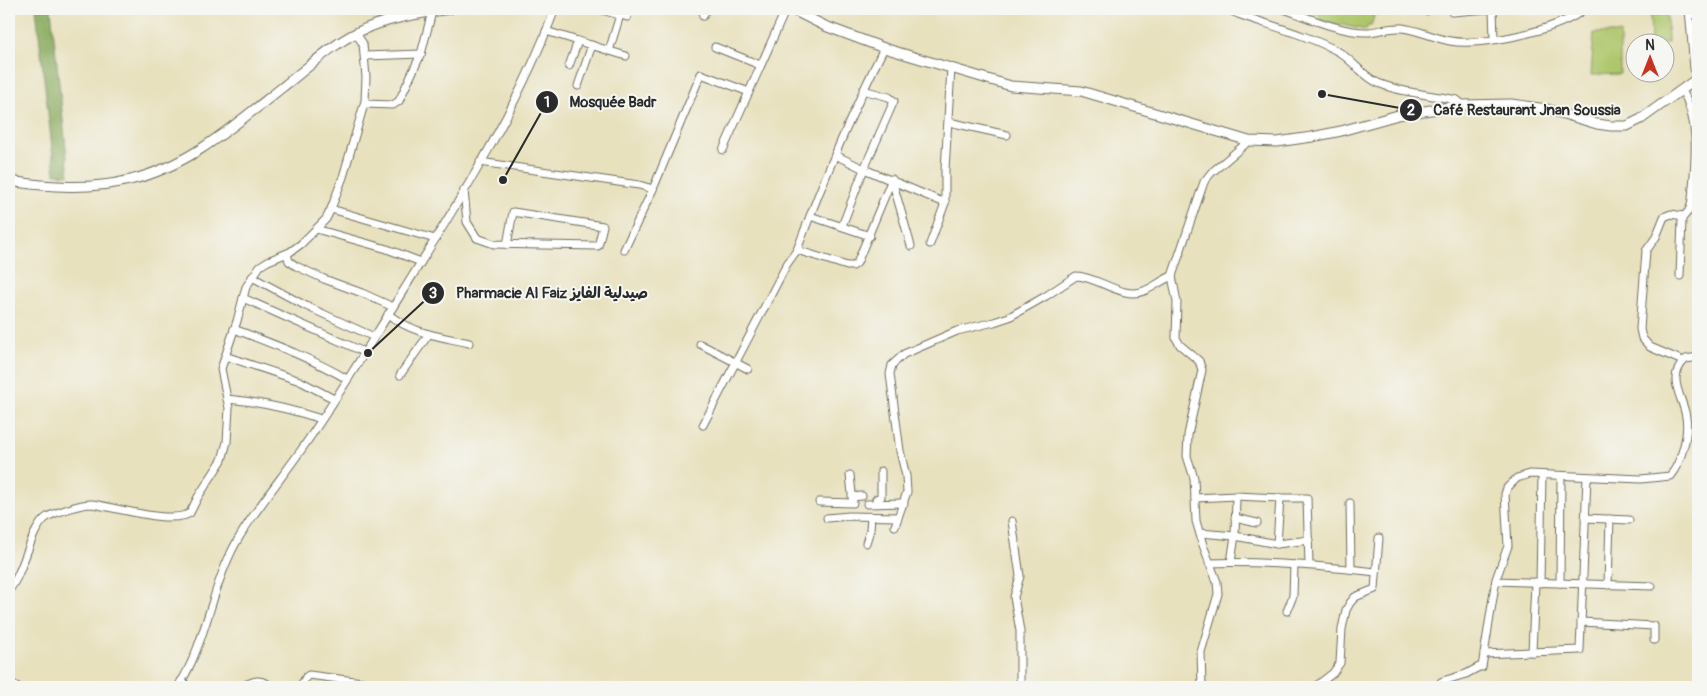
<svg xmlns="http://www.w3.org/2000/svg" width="1707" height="696" font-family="Pangolin,'Playpen Sans Arabic',sans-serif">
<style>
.green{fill:#aec66b;stroke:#6c784b}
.forest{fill:#8aab5f;stroke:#5a6b45}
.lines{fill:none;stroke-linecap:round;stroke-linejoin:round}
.minor-casing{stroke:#6d6b5e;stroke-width:9}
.major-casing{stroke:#6d6b5e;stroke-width:11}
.minor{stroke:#fff;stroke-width:7}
.major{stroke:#fff;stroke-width:9}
.leader{fill:none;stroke:#2b2b2b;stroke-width:2}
.callout-dot{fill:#2b2b2b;stroke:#f6f6f2;stroke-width:2}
.mark-label{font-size:15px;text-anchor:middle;font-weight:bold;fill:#fff}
.callout-label{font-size:15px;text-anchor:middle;font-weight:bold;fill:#2b2b2b;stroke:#f6f6f2;stroke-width:4;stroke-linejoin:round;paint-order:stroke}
</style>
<rect width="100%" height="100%" fill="#f6f6f2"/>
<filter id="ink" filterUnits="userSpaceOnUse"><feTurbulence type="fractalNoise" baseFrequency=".02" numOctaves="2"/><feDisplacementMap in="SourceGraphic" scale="10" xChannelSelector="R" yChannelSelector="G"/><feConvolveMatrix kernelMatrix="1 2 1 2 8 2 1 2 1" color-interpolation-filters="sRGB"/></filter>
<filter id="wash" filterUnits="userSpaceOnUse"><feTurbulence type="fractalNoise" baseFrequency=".0096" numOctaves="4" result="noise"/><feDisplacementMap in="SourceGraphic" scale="20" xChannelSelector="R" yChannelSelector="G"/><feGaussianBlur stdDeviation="1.12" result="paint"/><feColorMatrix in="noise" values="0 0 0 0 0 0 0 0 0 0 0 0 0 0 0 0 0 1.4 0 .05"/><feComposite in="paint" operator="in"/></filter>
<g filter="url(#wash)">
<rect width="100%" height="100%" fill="#e8e1be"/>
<!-- green -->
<g class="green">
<polygon points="1311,9 1376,9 1371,26 1367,26 1366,30 1323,21"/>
<polygon points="1667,14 1668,43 1651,42 1650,15"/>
<polygon points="1594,33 1620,33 1620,74 1591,75"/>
</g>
<!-- forest -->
<polygon class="forest" points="36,9 51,9 69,175 55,174"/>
</g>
<g filter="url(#ink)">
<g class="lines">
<!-- minor casing -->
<g class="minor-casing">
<g id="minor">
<polyline points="598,9 620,15 609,51"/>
<path d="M 1227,9 L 1238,14 C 1271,26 1308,35 1339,52 C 1353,61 1363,76 1378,83 C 1403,93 1431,95 1457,100 L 1463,105"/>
<path d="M 1284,9 C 1309,18 1342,33 1369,32 C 1380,31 1390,27 1402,28 C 1419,30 1434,38 1450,41 C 1481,47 1561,30 1584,9"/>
<polyline points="1452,9 1452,12 1488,9"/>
<polyline points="1493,9 1494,39"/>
<polyline points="1689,9 1694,69 1698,76"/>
<polyline points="1426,11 1426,9"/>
<polyline points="620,15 627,17 629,9"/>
<polyline points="703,16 706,9"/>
<polyline points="546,31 626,56"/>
<polyline points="715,47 760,65"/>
<polyline points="365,56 421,54"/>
<polyline points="569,66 578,41"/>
<polyline points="578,86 592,45"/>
<polyline points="365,104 393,105 399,101 421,54 432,12"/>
<polyline points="949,122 1007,135"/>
<polyline points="723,150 786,9"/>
<polyline points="835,155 864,169 945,203"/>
<polyline points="480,162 639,185 653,189"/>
<polyline points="892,180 911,246"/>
<polyline points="464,190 467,222 477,238 494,244 598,246 603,226 513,212 507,245"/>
<polyline points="331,209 435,239"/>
<polyline points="810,216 870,236"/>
<polyline points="1683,216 1671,214 1664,217 1656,237 1646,251 1640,329 1642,338 1650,347 1683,361"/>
<polyline points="842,226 864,169 894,101 889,97 863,90"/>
<polyline points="316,229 387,249 421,262"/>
<polyline points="930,244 945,203 945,170 951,68"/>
<polyline points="624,250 653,189 701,74 749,92"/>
<polyline points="797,250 847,266 853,266 857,263 892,179"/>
<polyline points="287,254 289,261 296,266 324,279 362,293 393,307"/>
<path d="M 1680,276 L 1682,219 C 1684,215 1687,214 1689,210 C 1693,204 1692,194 1693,187 C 1696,154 1699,120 1682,90"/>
<polyline points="252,277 306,306 374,337"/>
<polyline points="243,298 364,352"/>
<path d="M 388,314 C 413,334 439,336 469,343"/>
<path d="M 234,329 C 273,344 311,358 347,379"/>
<polyline points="700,344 748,369"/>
<polyline points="225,356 300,381 334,399"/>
<polyline points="400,375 429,334"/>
<path d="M 227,399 C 260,402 290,409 321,419"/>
<path d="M 703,425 L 787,264 L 797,250 C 823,181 851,114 884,48"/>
<polyline points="852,497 862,496"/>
<polyline points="1195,498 1236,496 1280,498 1307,498 1309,565"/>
<polyline points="819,502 853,503 850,475"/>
<polyline points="876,503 876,499 881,497 881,471"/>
<polyline points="1350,503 1351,569"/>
<polyline points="867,504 904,503"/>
<polyline points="827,518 849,516 898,517"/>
<polyline points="1235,518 1257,523"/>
<polyline points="1585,518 1629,520"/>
<polyline points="1012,521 1020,576 1014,597 1020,631 1020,687"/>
<path d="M 895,526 L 907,492 L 906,476 L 900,451 L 890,374 L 892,365 L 904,354 L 957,331 L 994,322 L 1009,317 L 1046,296 L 1076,276 C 1097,276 1123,300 1144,291 C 1154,287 1162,280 1172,276"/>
<polyline points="1200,533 1235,536 1277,544 1309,540"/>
<polyline points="866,543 870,530 871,516"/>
<polyline points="1277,544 1280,498"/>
<polyline points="1231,562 1235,536 1236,496"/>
<path d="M 1209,563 C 1265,561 1321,566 1376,572"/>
<polyline points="1496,581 1652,586"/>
<polyline points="1540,583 1542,475"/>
<polyline points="1560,583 1561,476"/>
<polyline points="1608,585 1610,519"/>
<path d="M 9,590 C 24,573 30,528 47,517 C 52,514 59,512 65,510 C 74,507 82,504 92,504 C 114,507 172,525 190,513 L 198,497 L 222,460 L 227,442 L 229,408 L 221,369 L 237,321 L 246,287 L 260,266 L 268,261 L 290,252 L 301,244 L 326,219 L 331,209 L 343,177 L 365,101 L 366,77 L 363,44 L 356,33"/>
<polyline points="1287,611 1293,596 1294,565"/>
<polyline points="1581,622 1654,626 1654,640"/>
<polyline points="1532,652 1535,582"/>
<polyline points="1484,654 1580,650 1587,477"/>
<polyline points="181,681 189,687"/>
<polyline points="9,682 18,687"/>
<path d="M 178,687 C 208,641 211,583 240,536 C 260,503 285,474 306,443 C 340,394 371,342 403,291 C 459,201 518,109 555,9"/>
<path d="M 241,687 C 253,681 260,677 272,687"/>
<polyline points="300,687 306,677 309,675 362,682"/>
<polyline points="1202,687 1201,652 1218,594 1217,582 1203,545 1196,521 1194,478 1187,456 1188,435 1202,370 1199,361 1180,345 1176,338 1177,302 1172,276 1204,182 1211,173 1249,141"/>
<polyline points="1315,687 1333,673 1340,663 1342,629 1346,610 1350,603 1355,597 1375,589 1379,538"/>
<path d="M 1439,687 L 1441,682 L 1446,680 L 1466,674 L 1479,667 L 1482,667 L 1496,579 L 1508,546 L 1505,494 L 1507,488 L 1517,478 L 1530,474 L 1641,479 L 1670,476 C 1681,463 1689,435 1686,417 C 1683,396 1665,378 1686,359 L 1698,357"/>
</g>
</g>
<!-- major casing -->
<g class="major-casing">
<g id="major">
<polyline points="791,9 825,26 884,48 1011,86 1081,91 1249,141 1277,142 1312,137 1341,131 1398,115 1463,105 1511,104 1547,109 1597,124 1611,126 1627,126 1641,119 1698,78"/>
<path d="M 9,181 C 49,187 90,190 130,180 C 190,166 237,123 284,86 C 308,68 331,45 358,32 C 387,18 418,14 450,9"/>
</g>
</g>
<!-- minor -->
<use href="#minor" class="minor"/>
<!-- major -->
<use href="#major" class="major"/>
</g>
</g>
<!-- callouts -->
<path class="leader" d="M503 180L547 102M1322 94L1411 110M368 353L433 293"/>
<g class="callout-dot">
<circle cx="503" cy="180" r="5"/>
<circle cx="1322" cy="94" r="5"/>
<circle cx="368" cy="353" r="5"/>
<circle cx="547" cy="102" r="12"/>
<circle cx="1411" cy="110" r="12"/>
<circle cx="433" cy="293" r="12"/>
</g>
<g class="mark-label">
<text x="547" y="107">1</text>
<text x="1411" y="115">2</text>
<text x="433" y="298">3</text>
</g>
<g class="callout-label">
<text x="613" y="107">Mosquée Badr</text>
<text x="1527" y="115">Café Restaurant Jnan Soussia</text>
<text x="552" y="298">Pharmacie Al Faiz صيدلية الفايز</text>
</g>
<!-- margin -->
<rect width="1707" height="696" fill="none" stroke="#f6f6f2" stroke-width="30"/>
<!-- north arrow -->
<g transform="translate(1650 58)"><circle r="24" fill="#f6f6f2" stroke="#a5a5a2"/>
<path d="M0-4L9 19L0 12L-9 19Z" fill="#c8321e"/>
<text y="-8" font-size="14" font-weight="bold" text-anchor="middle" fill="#2b2b2b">N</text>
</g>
</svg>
